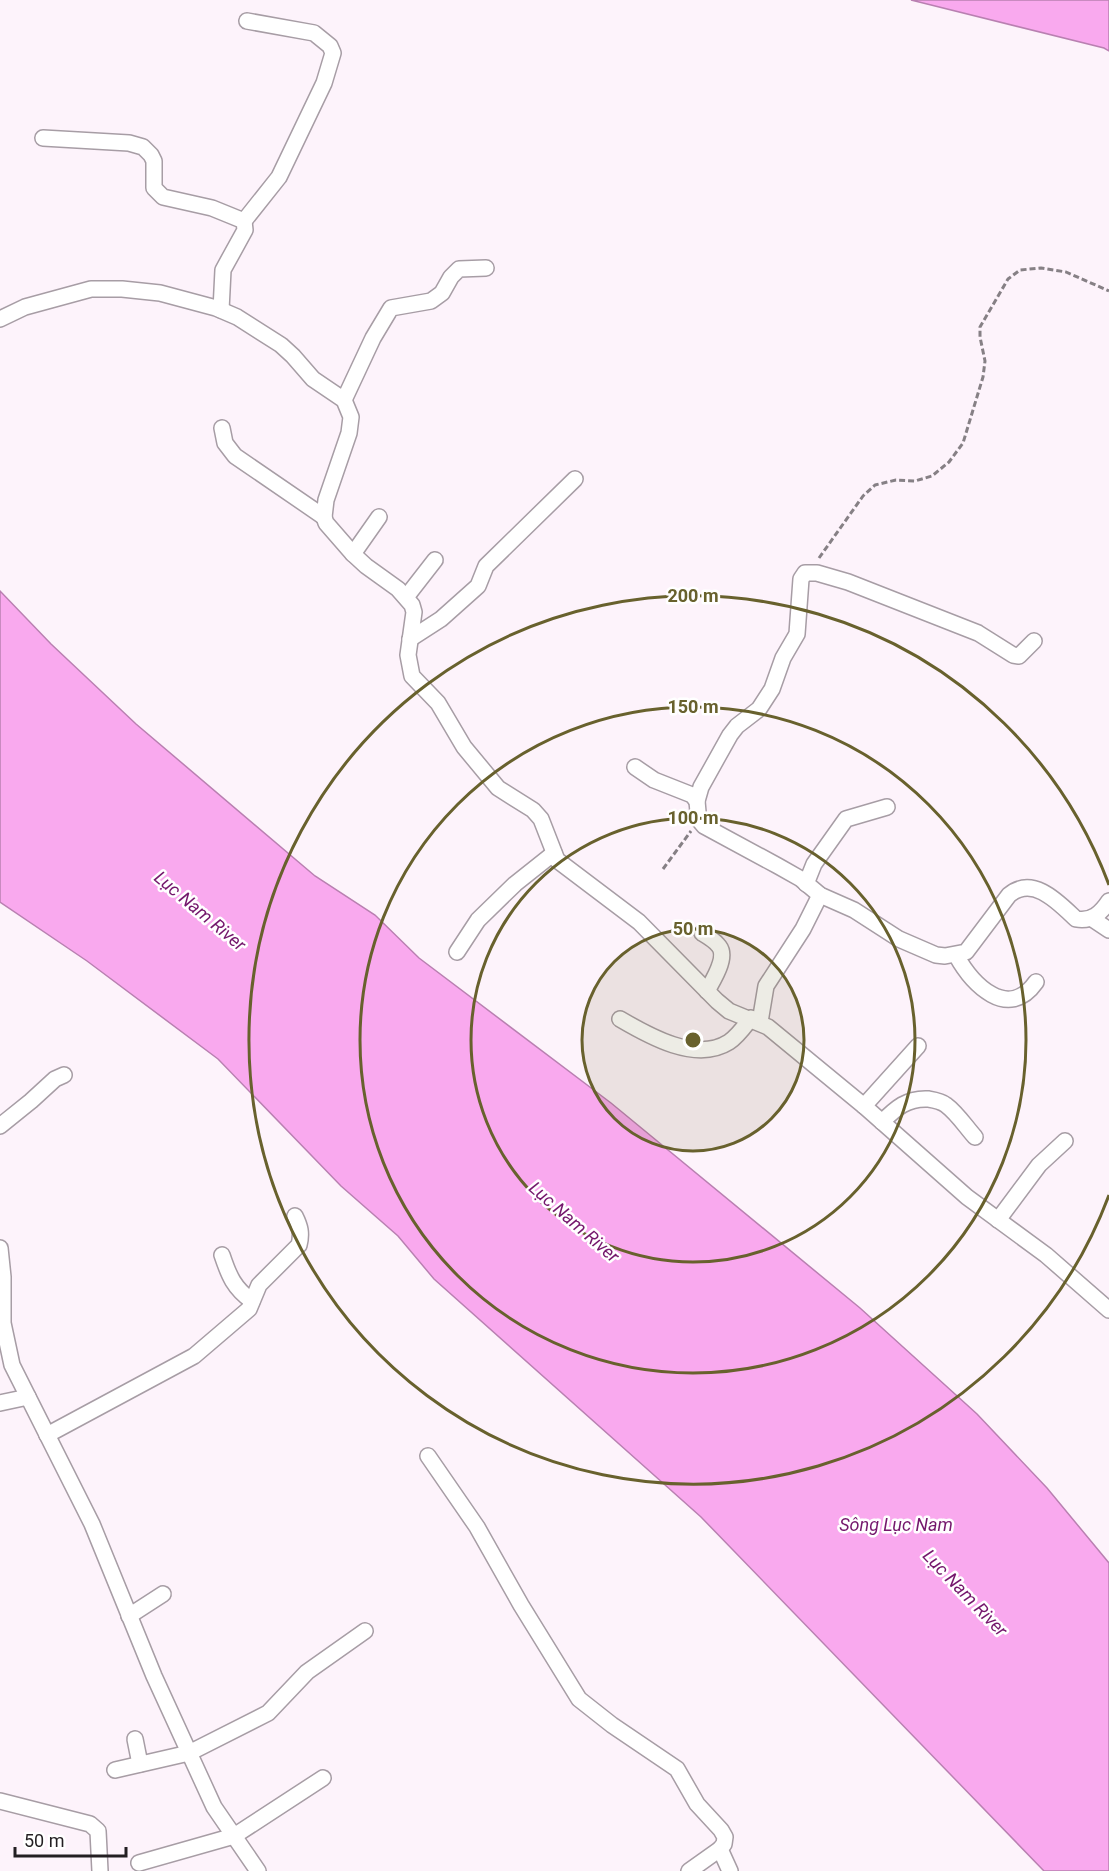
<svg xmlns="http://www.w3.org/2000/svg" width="1109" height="1871" font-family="Roboto,sans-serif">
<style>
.water{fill:#f9a9ee;stroke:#b980b1;stroke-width:1.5}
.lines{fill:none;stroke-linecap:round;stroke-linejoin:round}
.minor-casing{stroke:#a79da5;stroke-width:18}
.path{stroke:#868085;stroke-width:3;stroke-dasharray:6 3;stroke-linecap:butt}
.minor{stroke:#fff;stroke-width:15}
.ring{fill:none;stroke:#68612d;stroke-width:3}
.labels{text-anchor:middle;stroke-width:5;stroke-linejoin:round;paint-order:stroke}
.water-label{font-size:18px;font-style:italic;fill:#74176c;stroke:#fff}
.centre{fill:#68612d;stroke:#fff;stroke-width:3}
.ring-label{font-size:18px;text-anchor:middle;font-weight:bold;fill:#68612d;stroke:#fff;stroke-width:5;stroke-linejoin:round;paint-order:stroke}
</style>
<rect width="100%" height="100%" fill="#fdf3fb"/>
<!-- water -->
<g class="water">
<polygon points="911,0 1109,0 1109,51 1104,48"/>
<polygon points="0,591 51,644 136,724 315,876 375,915 419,958 611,1103 860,1308 977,1414 1047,1488 1109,1563 1109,1871 1044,1871 701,1517 434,1279 398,1236 341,1186 218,1059 87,961 0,902"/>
</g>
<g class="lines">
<!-- minor casing -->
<g class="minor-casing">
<g id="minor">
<polyline points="43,138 129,143 143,147 151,155 154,161 154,188 163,197 212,208 244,221 245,230 223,270 221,310"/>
<polyline points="244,221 279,177 324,83 333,53 330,46 314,33 247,21"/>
<polyline points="0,319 25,307 91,289 122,289 160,293 216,308 237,317 281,345 293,356 313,379 344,400 351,417 349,433 326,500 324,517 326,523 353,554 366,566 398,589 412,605 414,612 408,655 412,676 438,703 464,747 498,788 533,810 541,819 557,860 639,922 717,1001 729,1011 768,1027 864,1106 967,1197 1046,1255 1109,1310"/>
<polyline points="344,400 373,338 391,308 431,301 442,293 451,277 459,269 486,268"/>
<polyline points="222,428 225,443 235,456 324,517"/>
<polyline points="353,554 379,517"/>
<polyline points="407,596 435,560"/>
<polyline points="410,639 441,619 478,586 486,566 575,479"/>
<path d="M 1034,641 L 1019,656 L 1013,655 L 978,633 L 848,582 L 817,573 L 805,573 L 801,579 L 797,634 L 783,658 L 772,689 L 759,709 L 737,726 L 730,735 L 701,787 L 697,801 L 698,812 L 699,820 L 704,826 L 778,866 L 801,879 L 820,895 L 854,910 L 899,939 L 936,955 L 945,956 L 966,952 L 1009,895 C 1033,875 1058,902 1076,919 C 1092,922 1101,913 1109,901"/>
<polyline points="635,767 654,780 692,795 697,801"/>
<polyline points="806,884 814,864 846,819 887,807"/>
<polyline points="1091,918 1109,930"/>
<path d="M 702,933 C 707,936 714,940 718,945 C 729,956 713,980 707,991"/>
<polyline points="457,952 478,920 515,884 554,853"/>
<path d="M 956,955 C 972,984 1008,1022 1036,982"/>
<path d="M 620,1019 C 649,1036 696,1063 729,1042 C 738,1036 744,1027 751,1018"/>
<polyline points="760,1022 766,986 803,929 820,895"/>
<polyline points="864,1106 918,1046"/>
<path d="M 882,1122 C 896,1108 907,1098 928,1099 C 934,1100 941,1101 946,1105 C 957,1113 966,1127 975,1137"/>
<polyline points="0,1126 31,1101 55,1079 64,1075"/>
<polyline points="998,1220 1039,1165 1065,1141"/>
<polyline points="0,1248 3,1277 3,1323 12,1365 92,1524 154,1676 214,1807 258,1871"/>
<path d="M 222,1255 C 229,1276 234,1288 252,1301"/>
<polyline points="0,1403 28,1397"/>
<path d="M 47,1435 L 194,1356 L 249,1309 L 259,1285 L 299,1245 C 302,1233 300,1226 295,1216"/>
<polyline points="428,1456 477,1527 521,1605 579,1699 612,1725 677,1769 697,1804 721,1830 725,1837 724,1844 720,1849 689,1871"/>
<polyline points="129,1616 163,1594"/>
<polyline points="135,1739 140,1764"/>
<polyline points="115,1770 189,1753 268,1713 307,1672 365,1631"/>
<polyline points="0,1801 90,1824 98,1831 100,1871"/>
<polyline points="720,1849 730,1871"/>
<polyline points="139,1863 234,1836 323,1778"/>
</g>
</g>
<!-- path -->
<g class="path">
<polyline points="819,558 863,496 875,485 896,480 915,481 932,476 949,462 963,443 983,377 985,361 980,337 980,327 1008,279 1020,270 1041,268 1066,272 1109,291"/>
<polyline points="663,869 691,831"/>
</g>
<!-- minor -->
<use href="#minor" class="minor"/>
</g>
<!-- distance rings -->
<circle cx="693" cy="1040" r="111" fill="#68612d" fill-opacity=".12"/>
<g class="ring">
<circle cx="693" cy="1040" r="111"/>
<circle cx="693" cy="1040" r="222"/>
<circle cx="693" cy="1040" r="333"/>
<path d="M1109 1195A444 444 0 1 1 1109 885"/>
</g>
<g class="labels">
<!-- water labels -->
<g class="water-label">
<text transform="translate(200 911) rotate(40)" y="6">Lục Nam River</text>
<text transform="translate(574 1222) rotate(41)" y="6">Lục Nam River</text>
<text x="896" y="1531">Sông Lục Nam</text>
<text transform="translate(965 1593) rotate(46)" y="6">Lục Nam River</text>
</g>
</g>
<circle cx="693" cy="1040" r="9" class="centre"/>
<g class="ring-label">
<text x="693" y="602">200 m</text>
<text x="693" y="713">150 m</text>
<text x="693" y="824">100 m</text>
<text x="693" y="935">50 m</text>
</g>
<!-- scale -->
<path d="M15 1847v9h111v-9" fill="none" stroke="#231f22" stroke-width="3"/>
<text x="24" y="1847" font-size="18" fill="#231f22" stroke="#ffffff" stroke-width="4.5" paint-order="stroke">50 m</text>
</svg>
